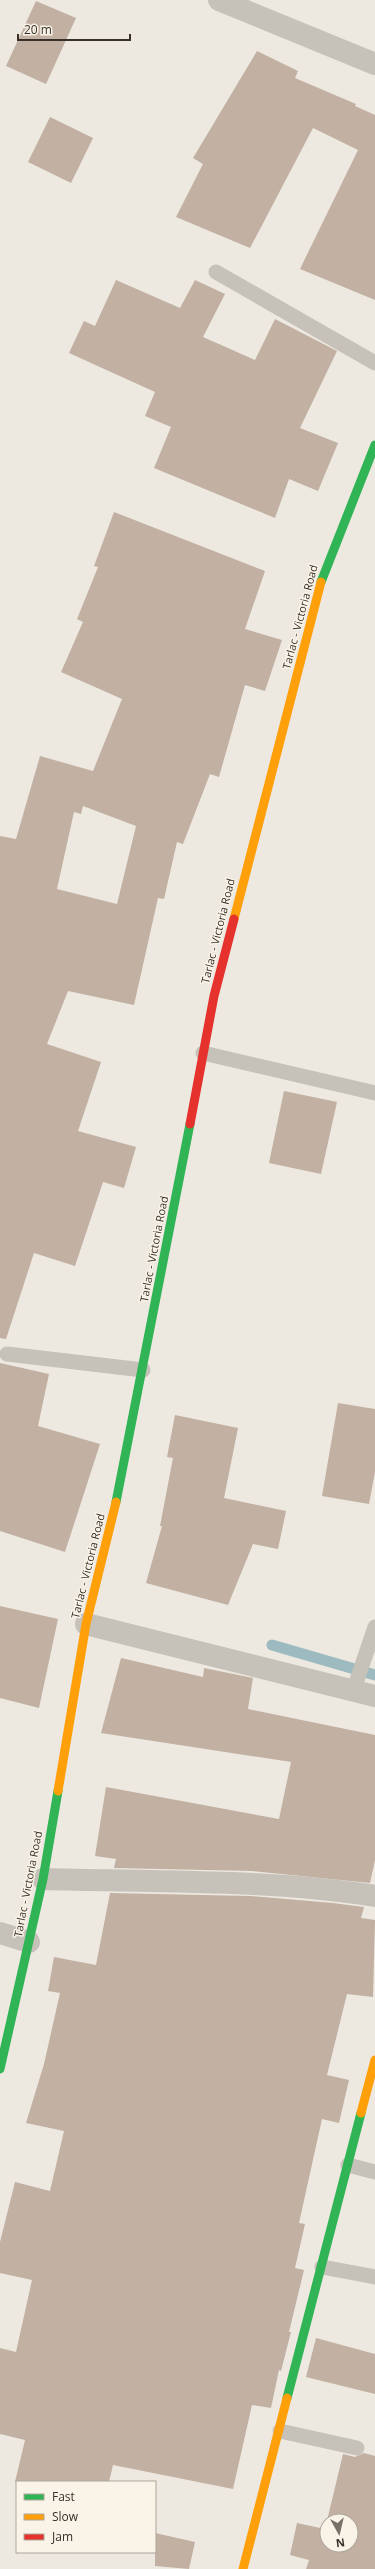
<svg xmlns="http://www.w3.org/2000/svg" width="375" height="2569" font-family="'Open Sans',sans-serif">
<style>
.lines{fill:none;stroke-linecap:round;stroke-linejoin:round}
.stream{stroke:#9cbabf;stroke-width:11}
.building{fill:#c2b0a2;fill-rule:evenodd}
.lane{stroke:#c6c1b9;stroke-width:15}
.street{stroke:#c6c1b9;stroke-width:22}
.fast{stroke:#30b455;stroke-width:9}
.slow{stroke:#ff9f0a;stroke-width:9}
.jam{stroke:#e5322d;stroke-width:9}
.labels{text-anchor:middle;stroke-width:3;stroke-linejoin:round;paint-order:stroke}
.street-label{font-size:11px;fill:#372f28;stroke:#faf4e8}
</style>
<rect width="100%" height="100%" fill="#ede9e1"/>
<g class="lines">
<!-- stream -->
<polyline class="stream" points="272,1645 375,1675"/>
</g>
<!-- building -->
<g class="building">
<polygon points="36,1 76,18 46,84 6,66"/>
<polygon points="257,51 298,71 295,78 356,104 355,106 375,115 375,300 300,269 358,150 313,128 250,248 176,217 203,164 193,158"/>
<polygon points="50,117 93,138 71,183 28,162"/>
<polygon points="116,280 180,308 195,280 225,294 203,337 255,360 275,319 337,351 300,428 338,443 318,491 289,479 275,518 154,468 171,427 145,416 155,392 69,353 84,321 95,326"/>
<path d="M 114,512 L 265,571 L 245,629 L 282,640 L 265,691 L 245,685 L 219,777 L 210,774 L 183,844 L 177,842 L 164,899 L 158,898 L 134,1005 L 68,991 L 47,1044 L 101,1062 L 78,1131 L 136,1147 L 124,1188 L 103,1182 L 75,1266 L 34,1253 L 6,1339 L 0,1338 L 0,836 L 16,839 L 40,756 L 93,771 L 122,699 L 61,672 L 83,622 L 77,619 L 98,567 L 94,566 ZM 83,806 L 136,826 L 117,904 L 57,889 L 74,812 L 81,814 Z"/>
<polygon points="284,1091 337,1102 321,1174 269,1163"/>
<polygon points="0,1363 49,1374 38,1426 100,1444 65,1552 0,1531"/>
<polygon points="338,1403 375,1409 375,1472 369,1504 322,1496"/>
<polygon points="175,1415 238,1428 224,1498 286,1511 278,1549 253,1544 228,1605 146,1583 162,1526 160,1526 173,1458 167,1457"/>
<polygon points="0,1606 58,1619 39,1708 0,1698"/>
<polygon points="121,1658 203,1677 204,1668 253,1678 248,1709 375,1735 375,1860 370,1883 252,1871 114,1868 116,1859 95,1856 106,1787 279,1819 291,1762 101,1733"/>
<polygon points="110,1893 250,1896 333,1903 364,1907 361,1918 375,1920 373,1997 347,1994 327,2075 349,2080 339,2123 322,2119 299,2223 305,2224 295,2268 304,2270 289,2332 291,2332 281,2371 279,2370 271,2408 252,2405 233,2489 113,2465 109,2482 15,2482 25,2440 0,2434 0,2348 16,2352 32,2280 0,2273 0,2242 15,2182 50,2191 64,2131 26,2123 44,2064 60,1993 48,1991 54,1957 96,1965"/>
<polygon points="316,2338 375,2354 375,2394 306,2377"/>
<path d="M 364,2453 L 375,2456 L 375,2569 L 306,2569 L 309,2560 L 290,2555 L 297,2523 L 325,2529 L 343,2454 L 355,2457 ZM 327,2521 L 351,2521 L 351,2545 L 327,2545 Z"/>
<polygon points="155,2533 195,2542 189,2569 155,2566"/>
</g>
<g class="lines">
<!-- lane -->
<g class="lane">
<polyline points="216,272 375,363"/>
<polyline points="203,1053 375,1093"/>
<polyline points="7,1354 143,1370"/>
<polyline points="354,1689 375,1627"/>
<polyline points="348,2165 375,2172"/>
<polyline points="322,2267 375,2277"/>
<polyline points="280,2431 357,2448"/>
</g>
<!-- street -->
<g class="street">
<polyline points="219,0 375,64"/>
<polyline points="86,1624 375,1696"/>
<path d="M 43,1879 C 153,1882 266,1879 375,1896"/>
<polyline points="0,1933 29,1942"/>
</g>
<!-- fast -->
<g class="fast">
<polyline points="321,582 375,445"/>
<polyline points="116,1502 190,1124"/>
<polyline points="0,2069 43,1879 58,1791"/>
<polyline points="287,2398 361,2113"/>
</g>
<!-- slow -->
<g class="slow">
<polyline points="234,919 321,582"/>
<polyline points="58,1791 86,1624 116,1502"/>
<polyline points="361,2113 375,2060"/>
<polyline points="243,2569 287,2398"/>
</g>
<!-- jam -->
<polyline class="jam" points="190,1124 214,996 234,919"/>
</g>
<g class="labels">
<!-- street labels -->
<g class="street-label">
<text transform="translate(300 617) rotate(-75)" y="4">Tarlac - Victoria Road</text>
<text transform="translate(218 931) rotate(-76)" y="4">Tarlac - Victoria Road</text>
<text transform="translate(154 1249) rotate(-79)" y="4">Tarlac - Victoria Road</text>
<text transform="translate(88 1566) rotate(-76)" y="4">Tarlac - Victoria Road</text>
<text transform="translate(28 1884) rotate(-79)" y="4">Tarlac - Victoria Road</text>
</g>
</g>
<!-- legend -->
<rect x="16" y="2481" width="140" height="72" fill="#faf4e8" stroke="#aca59b"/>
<rect x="24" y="2494" width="20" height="6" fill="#30b455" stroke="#aca59b"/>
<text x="52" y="2501" font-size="12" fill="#372f28">Fast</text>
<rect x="24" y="2514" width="20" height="6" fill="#ff9f0a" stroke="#aca59b"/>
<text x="52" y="2521" font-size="12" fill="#372f28">Slow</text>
<rect x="24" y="2534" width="20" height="6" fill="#e5322d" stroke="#aca59b"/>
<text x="52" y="2541" font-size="12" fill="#372f28">Jam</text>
<!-- north arrow -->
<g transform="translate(339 2533) rotate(172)"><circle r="19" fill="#faf4e8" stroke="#aca59b"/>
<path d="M0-3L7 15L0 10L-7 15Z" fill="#777069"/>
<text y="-6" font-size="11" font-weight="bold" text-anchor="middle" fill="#372f28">N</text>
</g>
<!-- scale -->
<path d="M18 34v6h112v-6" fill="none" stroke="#372f28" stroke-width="2"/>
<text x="24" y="34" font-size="12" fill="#372f28" stroke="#faf4e8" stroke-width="3" paint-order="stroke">20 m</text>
</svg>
